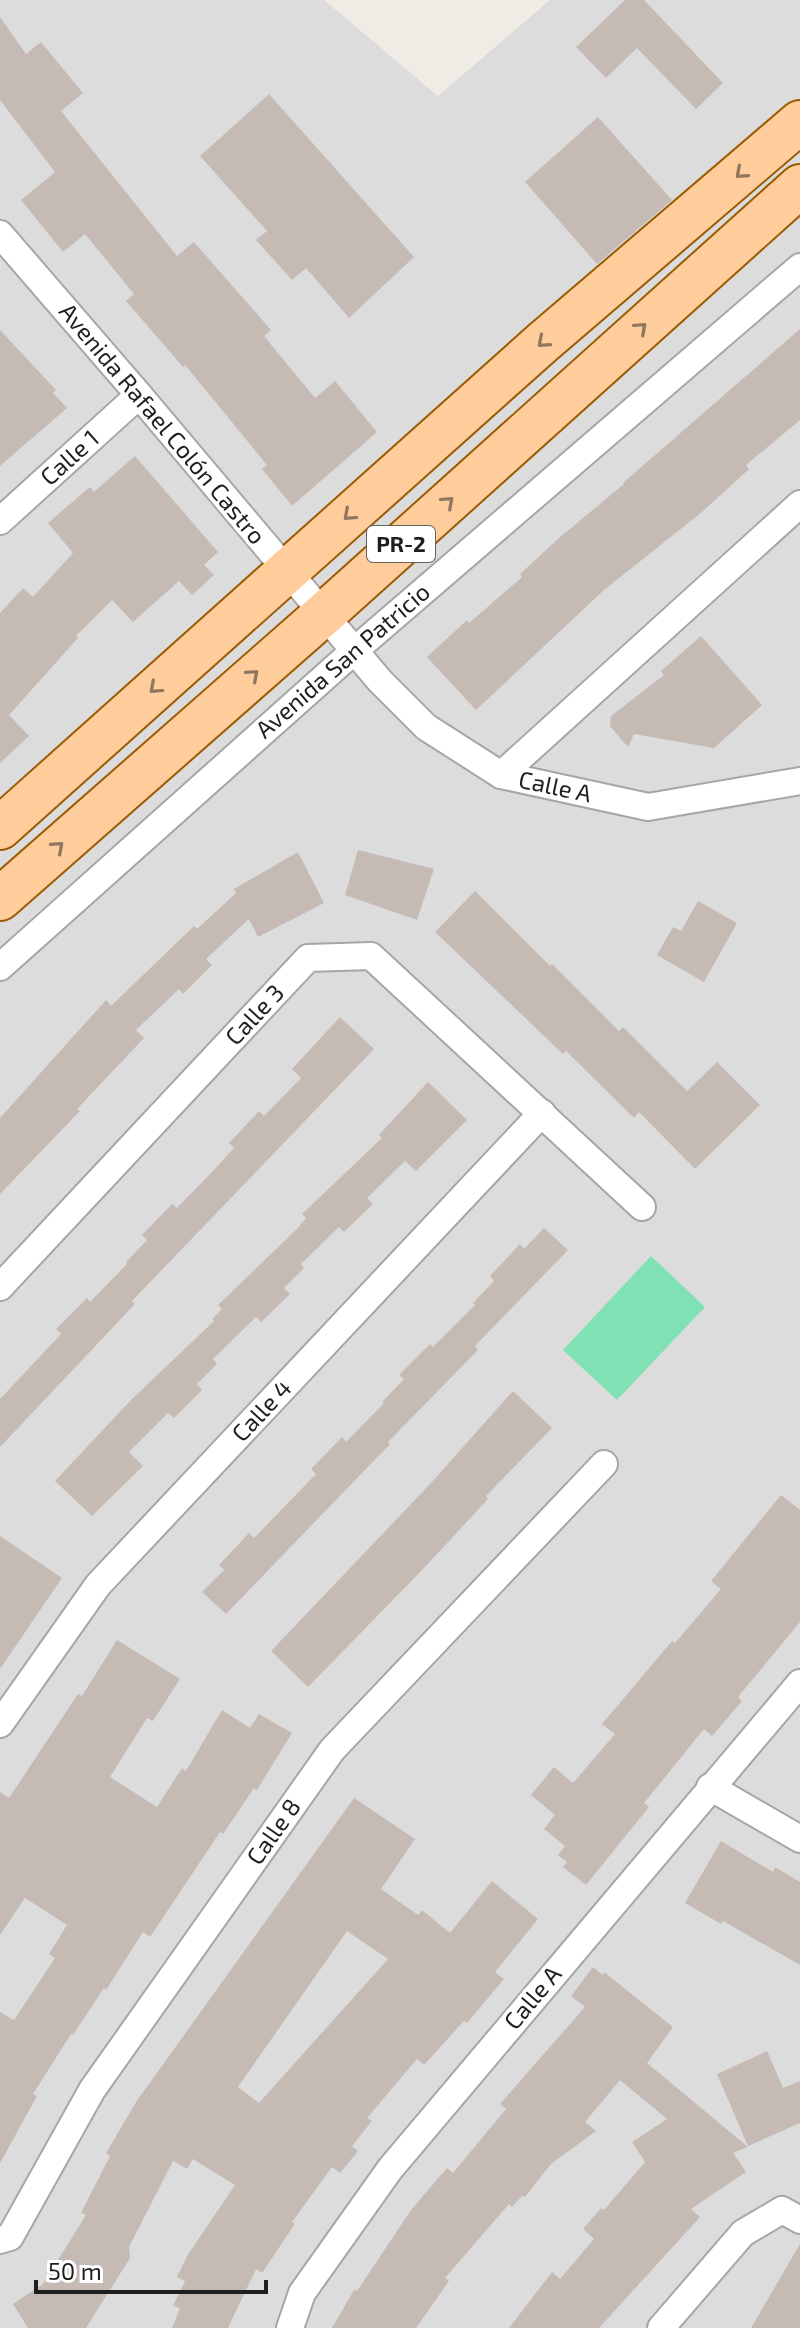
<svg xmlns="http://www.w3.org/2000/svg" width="800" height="2328" font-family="'Exo 2',sans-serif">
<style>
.residential{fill:#dddcdc}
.pitch{fill:#80e2b4}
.building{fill:#c5bbb4;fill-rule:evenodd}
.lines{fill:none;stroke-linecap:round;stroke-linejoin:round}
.street-casing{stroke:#a6a6a6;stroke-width:30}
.primary-casing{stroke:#9b5b00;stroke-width:46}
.street{stroke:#fff;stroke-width:26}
.primary{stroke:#ffcc9c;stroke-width:42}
.oneway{stroke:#8f765e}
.labels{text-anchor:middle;stroke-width:7;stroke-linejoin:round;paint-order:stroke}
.shield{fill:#fff;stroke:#626262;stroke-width:2}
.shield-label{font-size:22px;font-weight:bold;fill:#1f1f1f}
.street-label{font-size:24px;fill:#1f1f1f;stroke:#fff}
</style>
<rect width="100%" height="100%" fill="#f0ece5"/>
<!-- residential -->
<polygon class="residential" points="0,0 324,0 438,96 550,0 800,0 800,2328 0,2328"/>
<!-- pitch -->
<polygon class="pitch" points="651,1256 705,1307 617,1400 563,1350"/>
<!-- building -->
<g class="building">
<polygon points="625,0 644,0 723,83 696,109 637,48 606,78 576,47"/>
<polygon points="0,17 26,54 41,42 83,93 61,111 177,256 194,242 271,330 264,336 315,398 335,381 377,432 292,506 262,469 267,465 185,365 183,367 126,301 134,294 85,234 63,252 21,200 55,172 0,100"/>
<polygon points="269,94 414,257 349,318 306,268 292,280 256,240 267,231 200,156"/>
<polygon points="598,117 672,200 597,264 525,182"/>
<polygon points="800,329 800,420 746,465 749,469 702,512 604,590 476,710 427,657 467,620 469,623 522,577 520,574 559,538 624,484 623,483"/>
<polygon points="0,330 56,390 53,393 67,408 0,466"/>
<polygon points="135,456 218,552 204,565 214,575 192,595 179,581 133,622 112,600 76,636 78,638 9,715 29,736 0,763 0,613 23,588 33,597 73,553 48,523 90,487 94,492"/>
<polygon points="701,636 762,705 714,748 634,734 628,747 610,726 611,716 664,675 661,671"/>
<polygon points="358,850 434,869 417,920 345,895"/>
<polygon points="298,852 324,903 258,937 249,919 206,959 212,965 183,994 179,989 136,1030 144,1038 77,1109 80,1111 0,1194 0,1118 106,1000 111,1006 194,926 197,929 236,893 234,889"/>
<polygon points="475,891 550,966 552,964 619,1031 623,1027 687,1091 717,1062 760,1105 695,1169 639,1112 634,1118 566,1051 563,1054 435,932"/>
<polygon points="698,901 737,923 704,982 657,955 673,927 681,931"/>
<polygon points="340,1017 374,1049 132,1301 135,1304 0,1447 0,1399 61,1334 56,1329 87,1298 90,1302 127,1264 126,1262 147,1240 142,1235 172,1204 177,1208 213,1171 234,1148 229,1143 259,1111 264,1116 301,1078 292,1069"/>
<polygon points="428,1082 467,1120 416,1171 405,1161 367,1198 373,1204 344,1232 339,1227 301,1264 304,1268 284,1288 290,1294 261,1322 256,1317 213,1359 217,1364 197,1384 202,1390 174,1418 168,1413 129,1452 143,1466 92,1516 55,1481 131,1400 214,1321 212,1319 222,1309 218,1305 297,1229 306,1218 302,1214 382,1138 379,1135"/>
<polygon points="544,1228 568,1250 475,1346 478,1350 388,1442 390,1444 226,1614 202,1592 224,1570 219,1565 249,1533 254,1538 316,1474 311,1469 342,1437 346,1442 384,1403 382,1402 404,1379 399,1375 430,1344 433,1347 475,1305 473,1303 494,1281 490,1276 520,1244 524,1249"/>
<polygon points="513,1391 552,1428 486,1496 488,1499 425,1567 308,1687 271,1651 431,1483"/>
<polygon points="781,1495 800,1510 800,1622 738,1697 742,1701 712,1736 704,1729 644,1803 649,1807 586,1885 563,1867 567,1862 558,1855 565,1846 544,1829 555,1815 531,1795 554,1767 573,1783 615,1734 602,1724 672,1641 675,1643 721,1589 711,1581"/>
<polygon points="0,1536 62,1578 0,1669"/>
<polygon points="117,1640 180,1679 153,1721 147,1718 110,1777 157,1807 182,1768 186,1771 222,1710 250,1728 259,1714 292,1733 257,1790 254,1788 223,1834 220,1832 150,1937 143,1932 106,1990 104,1988 73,2035 71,2034 33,2094 37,2096 0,2163 0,2012 14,2020 55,1958 49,1954 67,1925 25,1898 0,1935 0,1792 9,1798 78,1694 82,1696"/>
<path d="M 354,1798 L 415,1839 L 381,1889 L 418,1915 L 422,1910 L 450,1933 L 492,1881 L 538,1919 L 495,1972 L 504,1979 L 467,2023 L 464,2021 L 424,2065 L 417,2059 L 367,2118 L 372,2121 L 352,2146 L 358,2151 L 340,2173 L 332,2167 L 292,2222 L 295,2224 L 262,2273 L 256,2269 L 228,2328 L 172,2328 L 180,2308 L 173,2306 L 185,2281 L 177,2277 L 187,2256 L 235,2185 L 193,2159 L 187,2169 L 173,2161 L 129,2247 L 130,2258 L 86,2328 L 28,2328 L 13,2304 L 43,2284 L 86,2215 L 81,2213 L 110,2156 L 106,2153 L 136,2102 ZM 347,1931 L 388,1959 L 259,2103 L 238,2087 Z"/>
<polygon points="721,1841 773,1872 775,1867 800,1882 800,1965 723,1921 721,1924 685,1903"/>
<polygon points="593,1967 603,1975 604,1972 673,2027 647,2063 748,2147 733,2153 746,2172 691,2209 700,2217 599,2328 509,2328 552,2272 560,2279 594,2239 583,2229 601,2208 604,2210 645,2162 632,2142 667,2119 620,2080 585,2122 596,2131 551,2164 525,2197 522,2196 512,2207 509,2204 445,2278 449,2281 416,2328 332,2328 354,2290 357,2291 411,2210 447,2168 453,2173 506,2109 500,2104 585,2007 571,1996"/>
<polygon points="767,2051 783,2088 800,2081 800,2123 748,2146 717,2074"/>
<polygon points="800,2244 800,2328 751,2328"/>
</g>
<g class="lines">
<!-- street casing -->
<g class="street-casing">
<g id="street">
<polyline points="0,234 139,395 380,681 426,727 501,775 648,807 800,781"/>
<polyline points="0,521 139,395"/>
<polyline points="501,775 800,504"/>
<polyline points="0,967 355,650 800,267"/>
<polyline points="0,1287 308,958 371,956 642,1207"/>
<polyline points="0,1724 98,1585 542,1113"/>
<polyline points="710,1787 800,1839"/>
<polyline points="0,2240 10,2237 92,2090 332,1750 604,1464"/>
<polyline points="290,2328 302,2293 390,2169 800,1683"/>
<polyline points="661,2328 743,2233 782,2210 800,2220"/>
</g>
</g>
<!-- primary casing -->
<g class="primary-casing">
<g id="primary">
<polyline points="0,828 542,343 800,122"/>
<polyline points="0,899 324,614 800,186"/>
</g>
</g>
<!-- street -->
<use href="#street" class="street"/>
<!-- primary -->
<use href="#primary" class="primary"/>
</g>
<!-- one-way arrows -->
<defs><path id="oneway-chevron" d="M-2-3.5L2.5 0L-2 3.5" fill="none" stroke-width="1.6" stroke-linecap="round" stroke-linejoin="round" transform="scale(2)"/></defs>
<g class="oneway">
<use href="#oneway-chevron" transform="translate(741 173) rotate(139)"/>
<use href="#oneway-chevron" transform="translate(641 328) rotate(-42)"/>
<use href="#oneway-chevron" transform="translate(543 342) rotate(139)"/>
<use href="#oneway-chevron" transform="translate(448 502) rotate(-42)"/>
<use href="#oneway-chevron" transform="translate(349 515) rotate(138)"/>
<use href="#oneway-chevron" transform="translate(253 675) rotate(-41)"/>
<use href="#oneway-chevron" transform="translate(155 688) rotate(138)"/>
<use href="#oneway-chevron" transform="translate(58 847) rotate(-41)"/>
</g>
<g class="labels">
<!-- shield labels -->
<rect class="shield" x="367" y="526" width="68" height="36" rx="6"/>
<g class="shield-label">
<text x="401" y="552">PR-2</text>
</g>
<!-- street labels -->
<g class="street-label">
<text transform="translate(162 424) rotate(50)" y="8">Avenida Rafael Colón Castro</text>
<text transform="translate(70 458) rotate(-42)" y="8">Calle 1</text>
<text transform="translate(343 661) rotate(-41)" y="8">Avenida San Patricio</text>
<text transform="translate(555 787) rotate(12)" y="8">Calle A</text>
<text transform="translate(255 1015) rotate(-47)" y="8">Calle 3</text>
<text transform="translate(262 1411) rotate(-47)" y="8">Calle 4</text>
<text transform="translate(274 1832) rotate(-55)" y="8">Calle 8</text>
<text transform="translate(533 1998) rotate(-50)" y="8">Calle A</text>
</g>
</g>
<!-- scale -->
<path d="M36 2280v12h230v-12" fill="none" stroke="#1f1f1f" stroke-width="4"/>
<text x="48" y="2280" font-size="24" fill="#1f1f1f" stroke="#ffffff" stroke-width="6" paint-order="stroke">50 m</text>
</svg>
